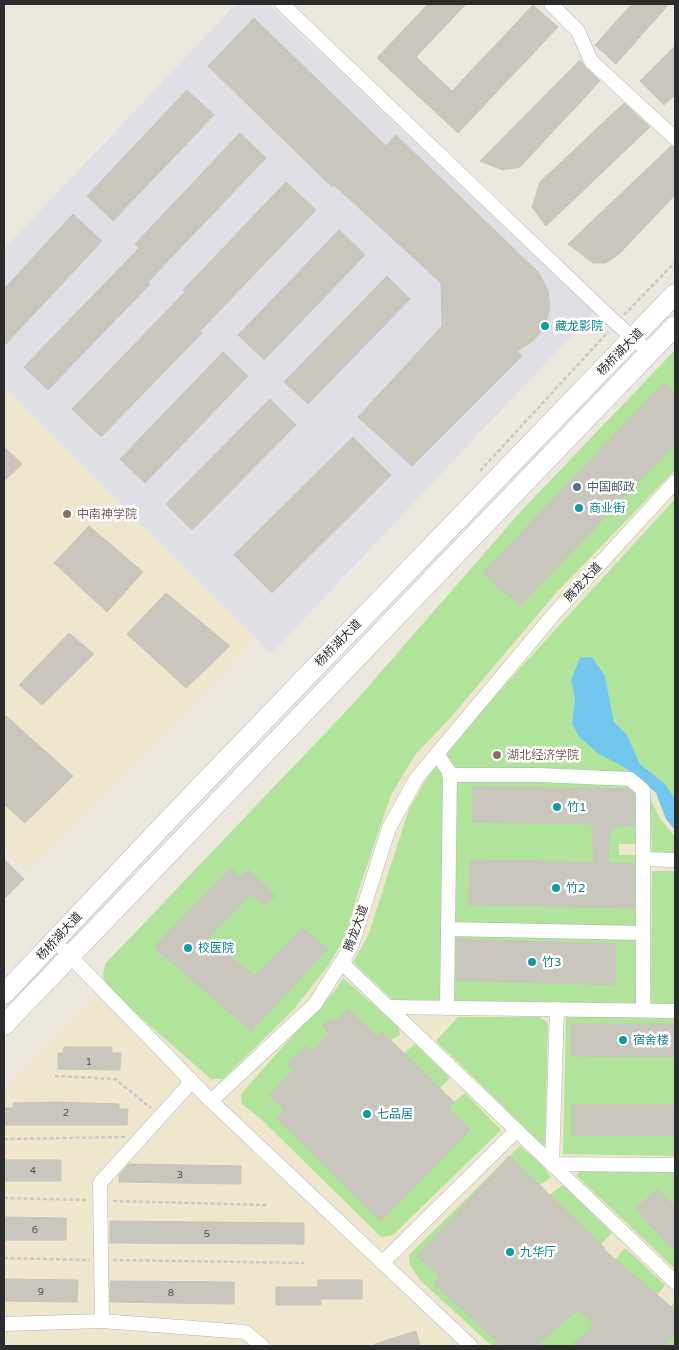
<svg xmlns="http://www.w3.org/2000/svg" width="679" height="1350" font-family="'Varela Round','Noto Sans SC',sans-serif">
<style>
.industrial{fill:#e1dfe6}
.education{fill:#efe6ce}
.green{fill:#b0e49b}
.water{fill:#72c7ef}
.building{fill:#c9c6bd;stroke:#c9c4b8}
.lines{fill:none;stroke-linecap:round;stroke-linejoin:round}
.minor-casing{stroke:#b2b4bf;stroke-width:15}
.secondary-casing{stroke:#b2b4bf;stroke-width:21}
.path{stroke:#c8c8c8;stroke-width:2.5;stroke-dasharray:4 2.5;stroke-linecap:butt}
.minor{stroke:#fff;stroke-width:14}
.secondary{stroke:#fff;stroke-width:20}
.culture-dot{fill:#0f9aa8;stroke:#fff;stroke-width:2}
.service-dot{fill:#5c6f8a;stroke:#fff;stroke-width:2}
.education-dot{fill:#8d6e63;stroke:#fff;stroke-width:2}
.labels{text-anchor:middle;stroke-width:5;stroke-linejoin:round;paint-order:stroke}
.number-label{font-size:10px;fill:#535250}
.culture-label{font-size:12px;fill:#0d838f;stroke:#fff;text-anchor:start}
.street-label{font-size:12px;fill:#2c2c2c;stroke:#fff}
.service-label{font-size:12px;fill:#4e5e75;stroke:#fff;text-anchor:start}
.education-label{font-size:12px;fill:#785e54;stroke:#fff;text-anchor:start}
</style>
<rect width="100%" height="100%" fill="#ede8de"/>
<!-- industrial -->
<polygon class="industrial" points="236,4 268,4 594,312 271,654 4,388 4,249"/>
<!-- education -->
<g class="education">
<polygon points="675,373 675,1346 4,1346 4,1091 63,1027 85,1006 123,976"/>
<polygon points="4,388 256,639 29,871 4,845"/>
</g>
<!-- green -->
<g class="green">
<path d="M 675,350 L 675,470 L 556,593 L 451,717 L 415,755 L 391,795 L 359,889 L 346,935 L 328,966 L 294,1009 L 223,1079 L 211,1079 L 110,991 C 103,980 101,976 106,963 L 352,705 L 522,510 Z"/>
<polygon points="675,499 675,798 664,783 640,764 627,735 614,722 605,676 571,680 575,699 572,723 622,766 632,773 630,779 450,775 448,932 639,937 638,1003 393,1000 353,962 368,936 409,809 439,757"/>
<polygon points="454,780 645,783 643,844 619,844 619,855 642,855 640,929 452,924"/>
<polygon points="650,798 659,817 675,837 675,857 652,857"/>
<polygon points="652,871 675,871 675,1004 651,1004"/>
<polygon points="343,978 399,1027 400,1035 391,1040 404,1053 415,1044 450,1078 440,1088 454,1102 465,1093 501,1130 393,1235 381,1237 260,1118 242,1104 241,1094 310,1016 335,991"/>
<polygon points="566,1016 675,1018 675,1156 563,1154"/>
<polygon points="458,1017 540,1017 548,1023 545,1147 436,1041"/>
<polygon points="520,1146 541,1164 551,1177 540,1185 549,1195 563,1185 612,1233 573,1273 592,1288 625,1248 665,1285 657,1295 671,1306 675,1301 675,1344 673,1346 492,1346 420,1280 410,1265 409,1255"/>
<polygon points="582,1169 675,1170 675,1269 576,1175"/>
</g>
<!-- water -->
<polygon class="water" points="592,657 605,676 614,722 627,735 640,764 664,783 675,798 675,830 666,819 656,793 640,778 622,766 599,754 579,737 572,723 575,699 571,680 580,658"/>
<!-- building -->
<g class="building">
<polygon points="428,4 466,4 416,57 452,91 533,5 558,27 458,133 377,58"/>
<polygon points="632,4 669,4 616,64 595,45"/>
<polygon points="254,18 386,146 396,135 539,273 548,291 550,308 545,326 533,341 517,351 522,356 412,466 358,417 442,326 441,283 334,185 332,187 208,66"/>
<polygon points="675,46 675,95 664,105 640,81"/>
<polygon points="580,60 585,67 600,81 520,167 503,170 480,161"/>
<polygon points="187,90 214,115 113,221 87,196"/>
<polygon points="624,103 650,127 546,226 532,207 540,182"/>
<polygon points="240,133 266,158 148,282 150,284 48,390 24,367 139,248 135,244"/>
<polygon points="671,146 675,147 675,195 619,254 606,263 593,263 568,244"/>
<polygon points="286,182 316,210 200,331 202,333 101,437 72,409 185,292 183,290"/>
<polygon points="73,214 102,241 4,346 4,289"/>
<polygon points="339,230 365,255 264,360 238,335"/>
<polygon points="387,276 410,299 308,404 284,382"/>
<polygon points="223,352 248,376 145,483 120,459"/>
<polygon points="663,383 675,394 675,444 520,606 483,573"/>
<polygon points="270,399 296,425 192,530 166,504"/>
<polygon points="353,437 391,475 272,593 234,555"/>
<polygon points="4,447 22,464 4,481"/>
<polygon points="89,526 143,572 107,612 54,563"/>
<polygon points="166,593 230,646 186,688 127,634"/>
<polygon points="69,633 94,654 42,705 19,685"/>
<polygon points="4,714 73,776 25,823 4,804"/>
<polygon points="473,787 629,789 634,794 634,826 610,827 608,863 634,864 634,908 469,905 470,860 594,862 592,824 473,822"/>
<polygon points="4,859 24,879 4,899"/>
<polygon points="231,867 239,878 249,870 275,896 264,905 251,894 208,938 254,976 303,928 328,949 251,1031 154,947"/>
<polygon points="457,939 616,944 615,985 456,980"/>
<polygon points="348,1009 377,1037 382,1032 454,1102 448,1108 470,1130 381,1221 276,1118 284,1110 269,1095 294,1069 288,1064 306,1046 311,1051 329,1033 322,1026 331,1018 335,1022"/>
<polygon points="571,1024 675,1024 675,1057 571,1056"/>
<polygon points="64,1047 112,1047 112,1053 121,1053 120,1070 58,1069 58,1053 63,1053"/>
<polygon points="57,1102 119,1104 119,1109 128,1109 127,1125 4,1125 4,1108 13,1108 13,1103"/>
<rect x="572" y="1105" width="103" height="31"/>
<polygon points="509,1156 605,1248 603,1249 675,1310 675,1334 663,1346 571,1346 595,1324 577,1310 536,1346 502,1346 434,1284 440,1277 417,1256"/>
<rect x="4" y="1160" width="57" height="21"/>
<polygon points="129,1164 241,1166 241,1184 119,1182 119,1175"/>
<polygon points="658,1189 675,1208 675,1251 635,1209"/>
<polygon points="4,1217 66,1218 66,1240 4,1240"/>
<polygon points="110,1221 304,1223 304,1244 110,1243"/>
<polygon points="4,1279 78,1280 77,1302 4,1301"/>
<polygon points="318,1280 362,1280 362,1299 321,1299 321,1305 276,1305 276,1287 318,1287"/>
<polygon points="110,1281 234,1282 234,1304 110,1302"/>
<polygon points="416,1331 420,1346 375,1346 375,1344"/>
</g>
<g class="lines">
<!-- minor casing -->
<g class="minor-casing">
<g id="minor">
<polyline points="282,4 616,323 649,352"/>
<polyline points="551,4 578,31 591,61 675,138"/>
<polyline points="437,754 450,773 447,1008"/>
<polyline points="449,775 539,775 630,779 643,790 643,1010"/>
<polyline points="643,859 675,860"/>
<polyline points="448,929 643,933"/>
<polyline points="64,950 211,1101 471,1346"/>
<polyline points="344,959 346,967 675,1282"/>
<polyline points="390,1007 675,1011"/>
<polyline points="557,1009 552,1164 675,1165"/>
<polyline points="211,1101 315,1004 351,947 389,828 416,779 554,614 675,482"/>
<polyline points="382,1263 517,1130"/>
<polyline points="102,1321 100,1183 186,1088 190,1079"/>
<polyline points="4,1324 102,1321 245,1332 262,1346"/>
</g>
</g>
<!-- secondary casing -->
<g class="secondary-casing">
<g id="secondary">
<polyline points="4,994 172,816 675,294"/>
<polyline points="4,1025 675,326"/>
</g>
</g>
<!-- path -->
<g class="path">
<polyline points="624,315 675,262"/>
<polyline points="480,471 608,332"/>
<polyline points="55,1076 115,1079 151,1108"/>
<polyline points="4,1139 125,1137"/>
<polyline points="4,1198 87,1200"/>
<polyline points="113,1201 267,1205"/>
<polyline points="4,1258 90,1260"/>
<polyline points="113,1260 304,1263"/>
</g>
<!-- minor -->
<use href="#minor" class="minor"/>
<!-- secondary -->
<use href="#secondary" class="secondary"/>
</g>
<!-- markers -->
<g class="culture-dot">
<circle cx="545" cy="326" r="5"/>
<circle cx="579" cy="508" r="5"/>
<circle cx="557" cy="807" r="5"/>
<circle cx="556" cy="888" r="5"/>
<circle cx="188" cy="948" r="5"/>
<circle cx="532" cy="962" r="5"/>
<circle cx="623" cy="1040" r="5"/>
<circle cx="367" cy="1114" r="5"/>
<circle cx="510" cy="1252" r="5"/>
</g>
<circle class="service-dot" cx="577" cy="487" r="5"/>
<g class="education-dot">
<circle cx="67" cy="514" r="5"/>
<circle cx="497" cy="755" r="5"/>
</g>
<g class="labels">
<!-- number labels -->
<g class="number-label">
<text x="89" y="1065">1</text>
<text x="66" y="1116">2</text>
<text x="33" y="1174">4</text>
<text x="180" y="1178">3</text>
<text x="35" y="1233">6</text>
<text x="207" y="1237">5</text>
<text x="41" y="1295">9</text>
<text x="171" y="1296">8</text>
</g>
<!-- culture labels -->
<g class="culture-label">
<text x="555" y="330">藏龙影院</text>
<text x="589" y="512">商业街</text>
<text x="567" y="811">竹1</text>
<text x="566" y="892">竹2</text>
<text x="198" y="952">校医院</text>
<text x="542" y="966">竹3</text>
<text x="633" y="1044">宿舍楼</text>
<text x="377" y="1118">七品居</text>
<text x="520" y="1256">九华厅</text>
</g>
<!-- street labels -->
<g class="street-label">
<text transform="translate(620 352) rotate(-46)" y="4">杨桥湖大道</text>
<text transform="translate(583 582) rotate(-47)" y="4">腾龙大道</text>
<text transform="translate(338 643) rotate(-46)" y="4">杨桥湖大道</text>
<text transform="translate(356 928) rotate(-70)" y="4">腾龙大道</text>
<text transform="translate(59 936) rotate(-47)" y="4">杨桥湖大道</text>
</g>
<!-- service labels -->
<g class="service-label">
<text x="587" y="491">中国邮政</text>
</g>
<!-- education labels -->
<g class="education-label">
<text x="77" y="518">中南神学院</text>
<text x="507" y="759">湖北经济学院</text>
</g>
</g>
<!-- border -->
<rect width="679" height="1350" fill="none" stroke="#2c2c2c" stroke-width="10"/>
</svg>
